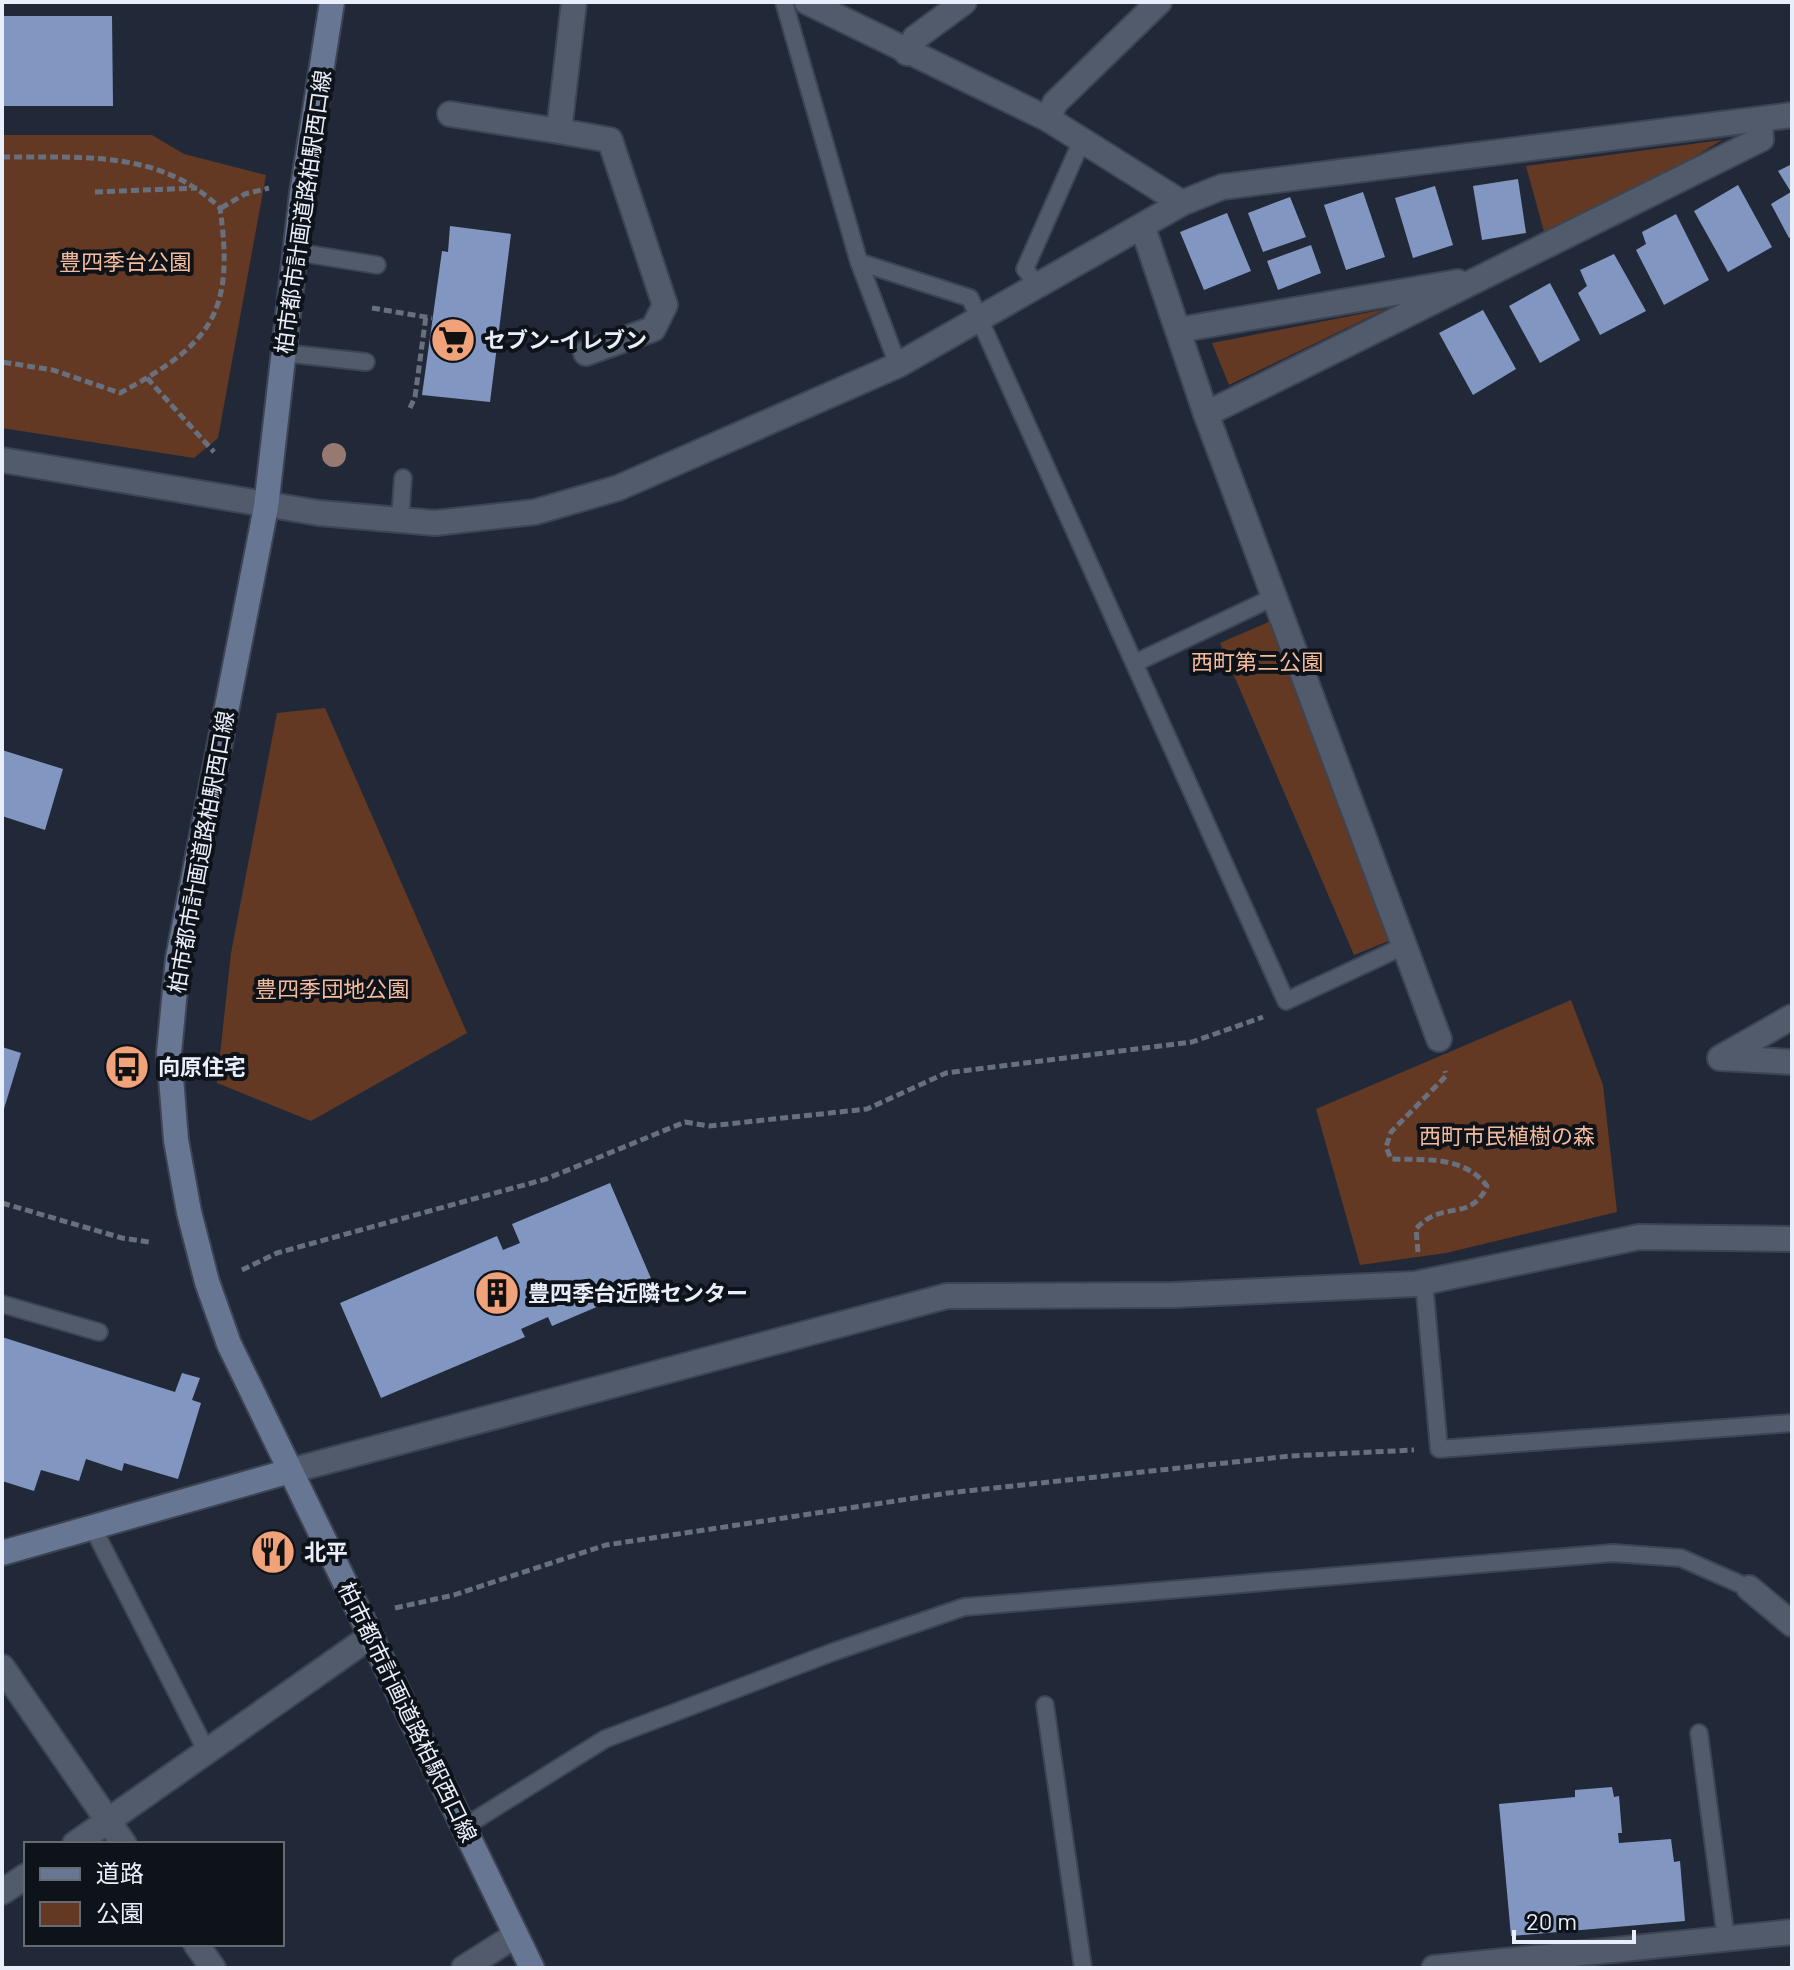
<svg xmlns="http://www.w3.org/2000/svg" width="1794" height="1970" font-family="Barlow,'Noto Sans JP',sans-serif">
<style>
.green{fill:#633923}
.building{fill:#8197c2}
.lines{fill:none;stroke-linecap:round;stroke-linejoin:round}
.lane-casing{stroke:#3d4554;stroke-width:20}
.street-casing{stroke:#3d4554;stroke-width:28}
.secondary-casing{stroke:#3d4554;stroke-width:28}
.path{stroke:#68707e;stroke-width:5;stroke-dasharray:8 4;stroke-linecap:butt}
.lane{stroke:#515b6c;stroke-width:16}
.street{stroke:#515b6c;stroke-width:24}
.secondary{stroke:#677692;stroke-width:24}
.tree{fill:#967970}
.labels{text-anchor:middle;stroke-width:8;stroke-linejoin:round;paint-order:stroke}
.street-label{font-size:22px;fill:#e9effa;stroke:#0e1219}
.park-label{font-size:22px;fill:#f5bb9d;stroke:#0e1219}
.poi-label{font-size:22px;font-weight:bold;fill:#e9effa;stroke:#0e1219;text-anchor:start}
</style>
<rect width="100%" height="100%" fill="#212939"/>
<!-- green -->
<g class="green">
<polygon points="2,135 152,135 184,154 266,175 218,438 194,458 2,428"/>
<polygon points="1722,140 1548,246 1526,166"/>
<polygon points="1386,309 1229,385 1212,343"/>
<polygon points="1271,621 1391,940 1354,955 1220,643"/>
<polygon points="325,708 467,1033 311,1121 217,1083 231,953 277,713"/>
<polygon points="1571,1000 1603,1085 1617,1212 1446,1253 1360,1265 1316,1109"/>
</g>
<!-- building -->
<g class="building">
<polygon points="2,16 112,16 113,106 2,106"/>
<polygon points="1792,164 1792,236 1789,238 1771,204 1791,192 1778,171"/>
<polygon points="1518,179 1526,233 1482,240 1473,186"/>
<polygon points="1738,185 1772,247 1728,272 1694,211"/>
<polygon points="1435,186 1453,245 1413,258 1395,198"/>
<polygon points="1363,192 1385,257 1346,270 1324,205"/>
<polygon points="1290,197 1306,237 1263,252 1248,213"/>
<polygon points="1227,213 1251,271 1204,290 1180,232"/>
<polygon points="1676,214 1709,280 1664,305 1636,250 1646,244 1642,232"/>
<polygon points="450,226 511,234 490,402 422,395 442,251 448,252"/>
<polygon points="1311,245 1321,273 1278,290 1267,261"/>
<polygon points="1614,254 1646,311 1600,335 1578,293 1587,286 1580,270"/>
<polygon points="1550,283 1580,340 1540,363 1509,306"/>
<polygon points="1483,310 1516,369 1473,395 1439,333"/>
<polygon points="2,750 63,769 45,830 2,816"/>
<polygon points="2,1047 21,1053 3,1112 2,1112"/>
<polygon points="610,1183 653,1283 552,1326 548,1317 521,1329 525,1337 381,1398 340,1303 497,1236 503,1250 520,1243 512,1224"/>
<polygon points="2,1337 175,1392 182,1373 200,1378 192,1400 201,1403 178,1479 124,1463 122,1471 86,1459 79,1481 41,1470 34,1491 2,1481"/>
<polygon points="1612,1787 1614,1797 1619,1796 1622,1833 1618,1833 1619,1843 1671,1839 1674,1862 1680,1861 1685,1921 1511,1936 1499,1804 1575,1797 1575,1790"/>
</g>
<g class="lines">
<!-- lane casing -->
<g class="lane-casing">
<g id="lane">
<polyline points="784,2 859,262 898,365"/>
<polyline points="296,252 377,265"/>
<polyline points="859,262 970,298 1286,1001 1404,946"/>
<polyline points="1038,286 1025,269 1083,138"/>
<polyline points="284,353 366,362"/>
<polyline points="400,520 403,478"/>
<polyline points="1135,663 1274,597"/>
<polyline points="1424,1282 1439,1449 1792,1423"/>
<polyline points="2,1304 99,1332"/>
<polyline points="93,1528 207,1752"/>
<polyline points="1045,1705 1083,1968"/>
<polyline points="1699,1733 1726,1939"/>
<polyline points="464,1827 605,1739 833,1652 964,1607 1613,1553 1681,1558 1749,1588"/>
</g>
</g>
<!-- street casing -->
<g class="street-casing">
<g id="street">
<polyline points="574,2 559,131 610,140 665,305 653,329 586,353"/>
<polyline points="807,2 1048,119 1182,203"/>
<polyline points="907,53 915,38 964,2"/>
<polyline points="450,114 559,131"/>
<polyline points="1048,119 1055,103 1159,2"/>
<polyline points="1143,228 1206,414 1439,1039"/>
<polyline points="1178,330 1458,282"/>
<polyline points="1206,414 1761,139 1760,121"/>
<polyline points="2,460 319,513 435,523 535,512 618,488 898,365 1182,203 1222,187 1792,115"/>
<polyline points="1792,1017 1720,1058 1792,1062"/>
<polyline points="290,1471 947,1296 1173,1295 1415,1284 1639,1237 1792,1239"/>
<polyline points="1749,1588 1792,1624"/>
<polyline points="2,1667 124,1844"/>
<polyline points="75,1844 371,1636"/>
<polyline points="2,1892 26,1876"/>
<polyline points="196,1944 213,1968"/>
<polyline points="464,1968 516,1935"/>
<polyline points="1434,1968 1792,1932"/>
</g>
</g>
<!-- secondary casing -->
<g class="secondary-casing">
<g id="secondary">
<polyline points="332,2 302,193 266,507 178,958 169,1053 176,1140 189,1212 207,1282 229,1344 532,1968"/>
<polyline points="2,1553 290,1471"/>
</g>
</g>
<!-- path -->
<g class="path">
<path d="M 2,157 C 82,158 159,149 220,208 C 235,314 211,344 120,393 L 53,370 L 2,362"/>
<polyline points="95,192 197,188"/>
<polyline points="221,208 245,194 269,188"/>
<polyline points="372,308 432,318"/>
<polyline points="147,378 214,452"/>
<polyline points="410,408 415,397 426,316"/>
<polyline points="2,1203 122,1238 149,1242"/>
<path d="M 1418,1252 L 1416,1229 C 1442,1199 1471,1223 1487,1186 C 1464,1156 1427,1160 1391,1159 L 1386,1147 L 1391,1132 L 1446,1076 L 1445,1071"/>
<polyline points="242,1270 277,1253 546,1179 685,1122 709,1126 867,1109 946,1073 1192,1042 1263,1017"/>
<polyline points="395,1608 454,1595 606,1545 948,1493 1290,1456 1414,1450"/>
</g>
<!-- lane -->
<use href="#lane" class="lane"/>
<!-- street -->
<use href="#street" class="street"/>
<!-- secondary -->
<use href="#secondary" class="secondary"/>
</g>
<!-- trees -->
<circle class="tree" cx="334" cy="455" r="12"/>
<!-- icons -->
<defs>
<g id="supermarket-disc" transform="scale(2.3)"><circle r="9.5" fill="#f0a27a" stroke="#0e1219"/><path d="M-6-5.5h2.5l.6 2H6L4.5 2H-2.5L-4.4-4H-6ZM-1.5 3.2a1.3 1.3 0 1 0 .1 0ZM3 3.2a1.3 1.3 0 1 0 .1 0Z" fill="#111"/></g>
<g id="bus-disc" transform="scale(2.3)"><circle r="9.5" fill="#f0a27a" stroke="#0e1219"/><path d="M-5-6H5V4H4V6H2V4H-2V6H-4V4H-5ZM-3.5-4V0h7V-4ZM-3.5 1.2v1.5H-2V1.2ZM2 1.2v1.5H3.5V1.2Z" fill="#111"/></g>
<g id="building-disc" transform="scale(2.3)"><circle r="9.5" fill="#f0a27a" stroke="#0e1219"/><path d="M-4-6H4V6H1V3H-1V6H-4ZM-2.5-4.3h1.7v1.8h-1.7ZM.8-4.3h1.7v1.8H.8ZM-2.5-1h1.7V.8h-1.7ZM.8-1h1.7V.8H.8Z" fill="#111"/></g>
<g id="restaurant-disc" transform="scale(2.3)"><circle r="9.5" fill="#f0a27a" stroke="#0e1219"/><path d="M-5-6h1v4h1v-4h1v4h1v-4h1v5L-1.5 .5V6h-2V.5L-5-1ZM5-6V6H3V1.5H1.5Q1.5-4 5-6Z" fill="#111"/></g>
</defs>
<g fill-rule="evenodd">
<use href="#supermarket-disc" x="453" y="340"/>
<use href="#bus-disc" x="127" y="1067"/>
<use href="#building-disc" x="497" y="1293"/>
<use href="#restaurant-disc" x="273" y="1552"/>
</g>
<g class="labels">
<!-- street labels -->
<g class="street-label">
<text transform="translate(303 212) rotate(-82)" y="8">柏市都市計画道路柏駅西口線</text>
<text transform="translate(201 852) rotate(-80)" y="8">柏市都市計画道路柏駅西口線</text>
<text transform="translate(408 1712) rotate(64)" y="8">柏市都市計画道路柏駅西口線</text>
</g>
<!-- park labels -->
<g class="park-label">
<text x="125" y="270">豊四季台公園</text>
<text x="1257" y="670">西町第二公園</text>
<text x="332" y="997">豊四季団地公園</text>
<text x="1507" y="1144">西町市民植樹の森</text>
</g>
<!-- poi labels -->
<g class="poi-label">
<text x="484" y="348">セブン-イレブン</text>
<text x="158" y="1075">向原住宅</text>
<text x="528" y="1301">豊四季台近隣センター</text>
<text x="304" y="1560">北平</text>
</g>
</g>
<!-- border -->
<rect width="1794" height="1970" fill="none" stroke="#e9effa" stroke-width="8"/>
<!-- legend -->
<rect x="24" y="1842" width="260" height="104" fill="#0e1219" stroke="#666a73" stroke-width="2"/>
<rect x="40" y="1868" width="40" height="12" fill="#677692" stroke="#666a73" stroke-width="2"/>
<text x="96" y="1882" font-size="24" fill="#e9effa">道路</text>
<rect x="40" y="1902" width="40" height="24" fill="#633923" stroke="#666a73" stroke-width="2"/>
<text x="96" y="1922" font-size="24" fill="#e9effa">公園</text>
<!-- scale -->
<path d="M1514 1930v12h120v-12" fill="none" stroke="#e9effa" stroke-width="4"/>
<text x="1526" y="1930" font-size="24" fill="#e9effa" stroke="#0e1219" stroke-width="6" paint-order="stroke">20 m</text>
</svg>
